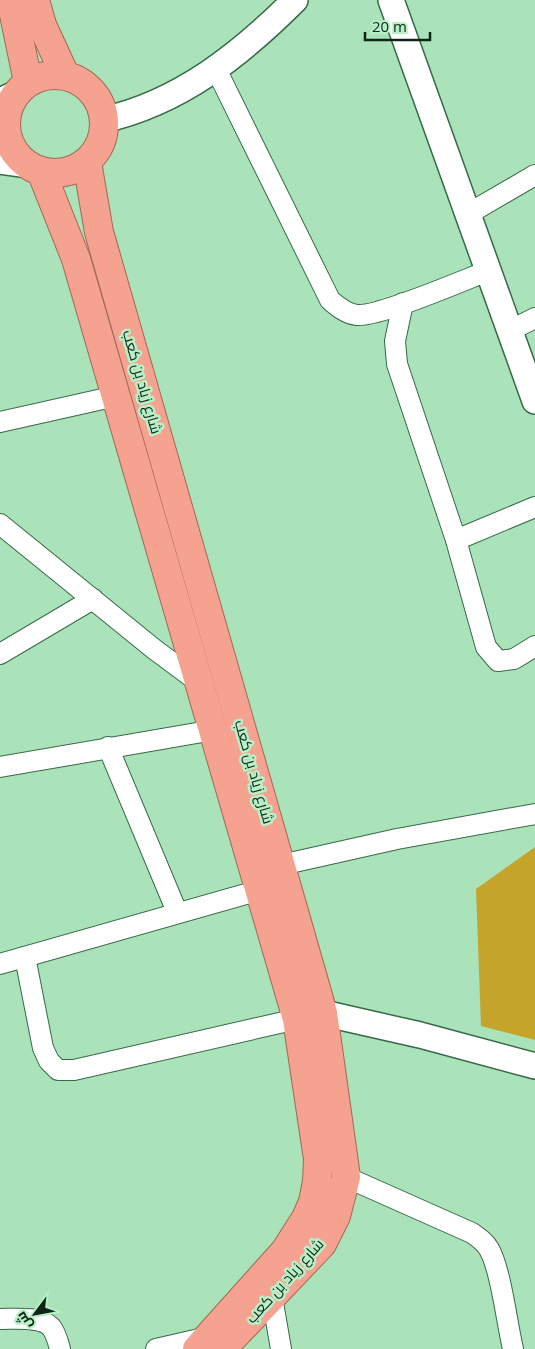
<svg xmlns="http://www.w3.org/2000/svg" width="535" height="1349" font-family="'Open Sans',Cairo,sans-serif">
<style>
.green{fill:#c5a42b}
.lines{fill:none;stroke-linecap:round;stroke-linejoin:round}
.minor-casing{stroke:#376a47;stroke-width:22}
.tertiary-casing{stroke:#376a47;stroke-width:28}
.trunk-casing{stroke:#a36754;stroke-width:30}
.minor{stroke:#fff;stroke-width:20}
.tertiary{stroke:#fff;stroke-width:25}
.trunk{stroke:#f6a290;stroke-width:28}
.labels{text-anchor:middle;stroke-width:5;stroke-linejoin:round;paint-order:stroke}
.street-label{font-size:15px;fill:#0f2516;stroke:#b7efc6}
</style>
<rect width="100%" height="100%" fill="#aae2b9"/>
<!-- green -->
<polygon class="green" points="535,847 535,1040 481,1026 476,889"/>
<g class="lines">
<!-- minor casing -->
<g class="minor-casing">
<g id="minor">
<path d="M 216,69 L 330,300 C 337,306 346,314 357,315 C 379,317 464,280 490,270"/>
<polyline points="468,214 535,175"/>
<polyline points="403,303 395,341 397,364 456,540 486,647 498,661 514,659 535,646"/>
<polyline points="511,330 535,318"/>
<polyline points="0,422 116,396"/>
<polyline points="0,524 154,649 201,684"/>
<polyline points="456,540 535,507"/>
<polyline points="0,654 93,599"/>
<polyline points="108,747 177,912"/>
<polyline points="0,767 214,730"/>
<polyline points="281,865 397,839 535,814"/>
<polyline points="25,957 43,1048 49,1061 58,1070 74,1070 297,1019"/>
<polyline points="0,964 260,890"/>
<path d="M 346,1177 L 472,1233 C 479,1238 485,1242 489,1249 C 501,1270 507,1324 513,1349"/>
<polyline points="272,1297 281,1349"/>
<path d="M 0,1319 C 14,1319 41,1316 51,1327 C 56,1333 58,1342 60,1349"/>
<polyline points="156,1349 208,1337"/>
</g>
</g>
<!-- tertiary casing -->
<g class="tertiary-casing">
<g id="tertiary">
<polyline points="391,0 535,401"/>
<polyline points="0,101 15,94"/>
<path d="M 103,120 C 180,103 241,54 295,0"/>
<polyline points="0,161 27,165"/>
<polyline points="323,1013 420,1035 535,1066"/>
</g>
</g>
<!-- trunk casing -->
<g class="trunk-casing">
<g id="trunk">
<polyline points="11,0 28,82"/>
<polyline points="35,0 42,25 65,75"/>
<circle cx="55" cy="124" r="49"/>
<polyline points="87,162 99,232 323,1013 346,1177 336,1216 322,1244 222,1349"/>
<polyline points="41,171 76,259 297,1019 318,1159 317,1181 313,1202 306,1218 285,1251 197,1349"/>
</g>
</g>
<!-- minor -->
<use href="#minor" class="minor"/>
<!-- tertiary -->
<use href="#tertiary" class="tertiary"/>
<!-- trunk -->
<use href="#trunk" class="trunk"/>
</g>
<g class="labels">
<!-- street labels -->
<g class="street-label">
<text transform="translate(142 382) rotate(74)" y="5">شارع زياد بن كعب</text>
<text transform="translate(254 772) rotate(74)" y="5">شارع زياد بن كعب</text>
<text transform="translate(285 1281) rotate(-48)" y="5">شارع زياد بن كعب</text>
</g>
</g>
<!-- north arrow -->
<g transform="translate(35 1314) rotate(238)" stroke="#b7efc6" stroke-width="4" paint-order="stroke">
<path d="M0-4L9 19L0 12L-9 19Z" fill="#0f2516"/>
<text y="-8" font-size="14" font-weight="bold" text-anchor="middle" fill="#0f2516">ش</text>
</g>
<!-- scale -->
<path d="M365 32v8h65v-8" fill="none" stroke="#0f2516" stroke-width="2.5"/>
<text x="372" y="32" font-size="15" fill="#0f2516" stroke="#b7efc6" stroke-width="4" paint-order="stroke">20 m</text>
</svg>
